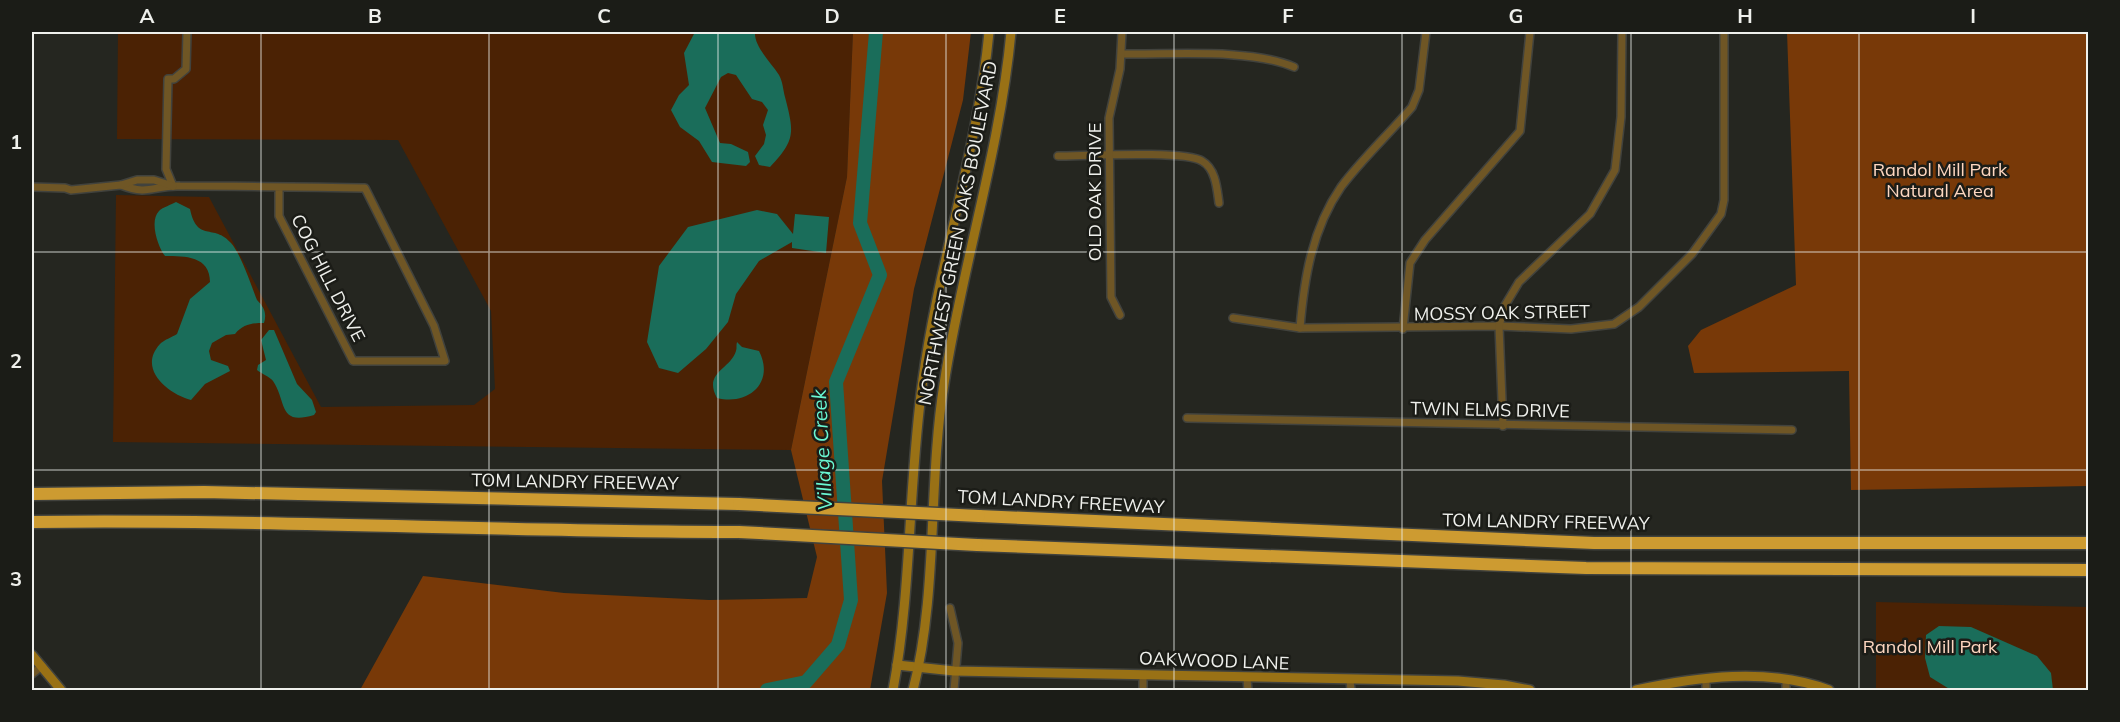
<svg xmlns="http://www.w3.org/2000/svg" width="2120" height="722" font-family="Mulish,sans-serif">
<style>
.green{fill:#4b2204}
.forest{fill:#783908}
.water{fill:#1a6d5a}
.lines{fill:none;stroke-linecap:round;stroke-linejoin:round}
.river{stroke:#1a6d5a;stroke-width:14}
.street-casing{stroke:#41423d;stroke-width:10}
.secondary-casing{stroke:#41423d;stroke-width:12}
.highway-casing{stroke:#41423d;stroke-width:15}
.street{stroke:#6f5625;stroke-width:7}
.secondary{stroke:#997115;stroke-width:9}
.highway{stroke:#cd9b31;stroke-width:12}
.highway-bridge-casing{stroke:#41423d;stroke-width:15;stroke-linecap:butt}
.highway-bridge{stroke:#cd9b31;stroke-width:12}
.grid{fill:none;stroke:#eff0ec;stroke-width:1.5;stroke-opacity:0.55}
.labels{text-anchor:middle;stroke-width:5;stroke-linejoin:round;paint-order:stroke}
.park-label{font-size:18px;fill:#fed7c0;stroke:#1b1c17}
.street-label{font-size:18px;fill:#eff0ec;stroke:#1b1c17}
.water-label{font-size:20px;font-style:italic;fill:#6af7d2;stroke:#1b1c17}
.neatline{fill:none;stroke:#eff0ec;stroke-width:2}
.grid-label{font-size:20px;text-anchor:middle;font-weight:bold;fill:#eff0ec}
</style>
<rect width="100%" height="100%" fill="#252620"/>
<!-- green -->
<g class="green">
<polygon points="118,32 853,32 847,177 791,450 113,442 116,195 209,197 321,407 474,405 495,389 491,311 398,140 117,139"/>
<polygon points="1876,602 2088,607 2088,690 1876,690"/>
</g>
<!-- forest -->
<g class="forest">
<polygon points="853,32 971,32 963,100 914,289 882,481 887,593 870,690 360,690 423,576 564,593 709,600 807,598 817,557 791,450 847,177"/>
<polygon points="1787,32 2088,32 2088,486 1851,490 1849,371 1694,373 1688,346 1701,330 1796,285"/>
</g>
<!-- water -->
<g class="water">
<path d="M 695,32 L 755,32 C 754,47 771,62 779,75 C 783,82 783,90 785,97 C 794,132 796,140 770,167 L 759,165 L 755,156 L 764,144 L 766,135 L 763,125 L 768,110 L 762,102 L 752,99 L 736,75 L 728,73 L 721,77 L 705,108 L 720,143 L 731,144 L 748,152 L 750,162 L 746,166 L 712,162 L 699,141 L 680,127 L 671,110 L 679,95 L 689,85 L 684,53 Z"/>
<path d="M 176,202 L 190,209 C 197,243 214,223 231,243 C 241,254 251,285 257,300 C 264,307 267,313 264,323 C 252,323 243,324 235,334 L 226,335 L 212,343 L 209,351 L 211,360 L 228,366 L 230,371 L 205,384 L 191,400 C 168,394 137,369 160,344 C 164,340 172,337 177,334 L 190,299 L 210,282 C 210,256 185,256 165,256 C 158,247 149,221 159,211 C 163,207 171,205 176,202 Z"/>
<polygon points="757,210 777,214 793,234 795,214 829,217 826,253 792,248 792,242 759,261 736,294 728,322 706,349 678,373 659,368 647,342 659,266 688,227"/>
<path d="M 269,330 L 274,330 L 297,384 L 312,400 L 316,412 L 314,415 C 278,426 287,402 273,381 C 270,377 262,374 257,370 L 258,365 L 266,360 L 261,340 Z"/>
<path d="M 737,342 L 742,347 L 759,351 C 775,382 749,406 717,398 C 703,372 730,370 736,351 C 737,348 736,345 737,342 Z"/>
<polygon points="1939,626 1971,627 2037,656 2051,673 2053,690 1951,690 1930,677 1925,658 1926,635"/>
</g>
<g class="lines">
<!-- river -->
<polyline class="river" points="767,690 806,682 838,645 851,600 836,382 880,275 860,223 876,32"/>
<!-- street casing -->
<g class="street-casing">
<g id="street">
<path d="M 1122,54 C 1172,55 1249,48 1294,67"/>
<path d="M 1058,156 C 1083,156 1185,150 1202,161 C 1216,169 1217,189 1219,203"/>
<path d="M 121,185 C 149,196 154,185 180,186 C 242,186 303,187 365,188 L 434,326 L 445,361 L 353,361 L 279,216 L 279,187"/>
<polyline points="173,186 166,169 168,79 174,79 186,69 187,32"/>
<polyline points="32,187 65,188 71,190 121,185 137,180 154,180 173,186"/>
<polyline points="1120,315 1111,297 1109,118 1120,69 1122,32"/>
<polyline points="1233,318 1300,328 1499,326 1571,329 1614,324 1639,307 1692,254 1721,214 1724,200 1724,32"/>
<path d="M 1300,328 C 1304,279 1312,229 1341,187 C 1362,159 1389,134 1412,107 L 1419,90 L 1426,32"/>
<polyline points="1403,329 1410,263 1425,240 1520,131 1530,32"/>
<polyline points="1187,418 1792,430"/>
<polyline points="1503,426 1499,326 1504,307 1519,282 1590,214 1615,170 1621,117 1622,32"/>
<polyline points="950,608 958,643 954,690"/>
<polyline points="32,674 42,666"/>
<polyline points="1143,675 1143,690"/>
<polyline points="1247,679 1248,690"/>
<polyline points="1350,681 1351,690"/>
<polyline points="1706,690 1706,679"/>
<polyline points="1786,690 1786,679"/>
</g>
</g>
<!-- secondary casing -->
<g class="secondary-casing">
<g id="secondary">
<polyline points="32,655 61,690"/>
<polyline points="897,665 954,671 1458,681 1504,685 1530,690"/>
<path d="M 893,690 C 912,588 908,482 923,379 C 939,262 978,149 989,32"/>
<path d="M 913,690 C 938,594 928,483 944,384 C 962,266 1000,151 1011,32"/>
<path d="M 1636,690 C 1696,677 1769,667 1829,690"/>
</g>
</g>
<!-- highway casing -->
<g class="highway-casing">
<g id="highway">
<polyline points="32,494 204,492 739,504"/>
<polyline points="979,516 1594,543 2088,543"/>
<path d="M 32,522 C 267,519 503,532 739,532"/>
<polyline points="977,545 1586,568 2088,570"/>
</g>
</g>
<!-- street -->
<use href="#street" class="street"/>
<!-- secondary -->
<use href="#secondary" class="secondary"/>
<!-- highway -->
<use href="#highway" class="highway"/>
<!-- highway-bridge casing -->
<g class="highway-bridge-casing">
<g id="highway-bridge">
<polyline points="739,504 979,516"/>
<polyline points="739,532 977,545"/>
</g>
</g>
<!-- highway-bridge -->
<use href="#highway-bridge" class="highway-bridge"/>
</g>
<!-- grid -->
<path class="grid" d="M 261,32 L 261,690M 489,32 L 489,690M 718,32 L 718,690M 946,32 L 946,690M 1174,32 L 1174,690M 1402,32 L 1402,690M 1631,32 L 1631,690M 1859,32 L 1859,690M 32,252 L 2088,252M 32,470 L 2088,470"/>
<g class="labels">
<!-- park labels -->
<g class="park-label">
<text x="1940" y="176">Randol Mill Park<tspan x="1940" dy="21">Natural Area</tspan></text>
<text x="1930" y="653">Randol Mill Park</text>
</g>
<!-- street labels -->
<g class="street-label">
<text transform="translate(1095 192) rotate(-90)" y="6">OLD OAK DRIVE</text>
<text transform="translate(958 233) rotate(-79)" y="6">NORTHWEST GREEN OAKS BOULEVARD</text>
<text transform="translate(328 278) rotate(63)" y="6">COG HILL DRIVE</text>
<text transform="translate(1502 313) rotate(-1)" y="6">MOSSY OAK STREET</text>
<text transform="translate(1490 410) rotate(1)" y="6">TWIN ELMS DRIVE</text>
<text transform="translate(575 482) rotate(1)" y="6">TOM LANDRY FREEWAY</text>
<text transform="translate(1061 502) rotate(3)" y="6">TOM LANDRY FREEWAY</text>
<text transform="translate(1546 522) rotate(1)" y="6">TOM LANDRY FREEWAY</text>
<text transform="translate(1214 661) rotate(2)" y="6">OAKWOOD LANE</text>
</g>
<!-- water labels -->
<g class="water-label">
<text transform="translate(822 450) rotate(-93)" y="7">Village Creek</text>
</g>
</g>
<!-- border -->
<rect width="2120" height="722" fill="none" stroke="#1b1c17" stroke-width="66"/>
<rect x="33" y="33" width="2054" height="656" class="neatline"/>
<g class="grid-label">
<text x="147" y="23">A</text>
<text x="375" y="23">B</text>
<text x="604" y="23">C</text>
<text x="832" y="23">D</text>
<text x="1060" y="23">E</text>
<text x="1288" y="23">F</text>
<text x="1516" y="23">G</text>
<text x="1745" y="23">H</text>
<text x="1973" y="23">I</text>
<text x="16" y="149">1</text>
<text x="16" y="368">2</text>
<text x="16" y="586">3</text>
</g>
</svg>
